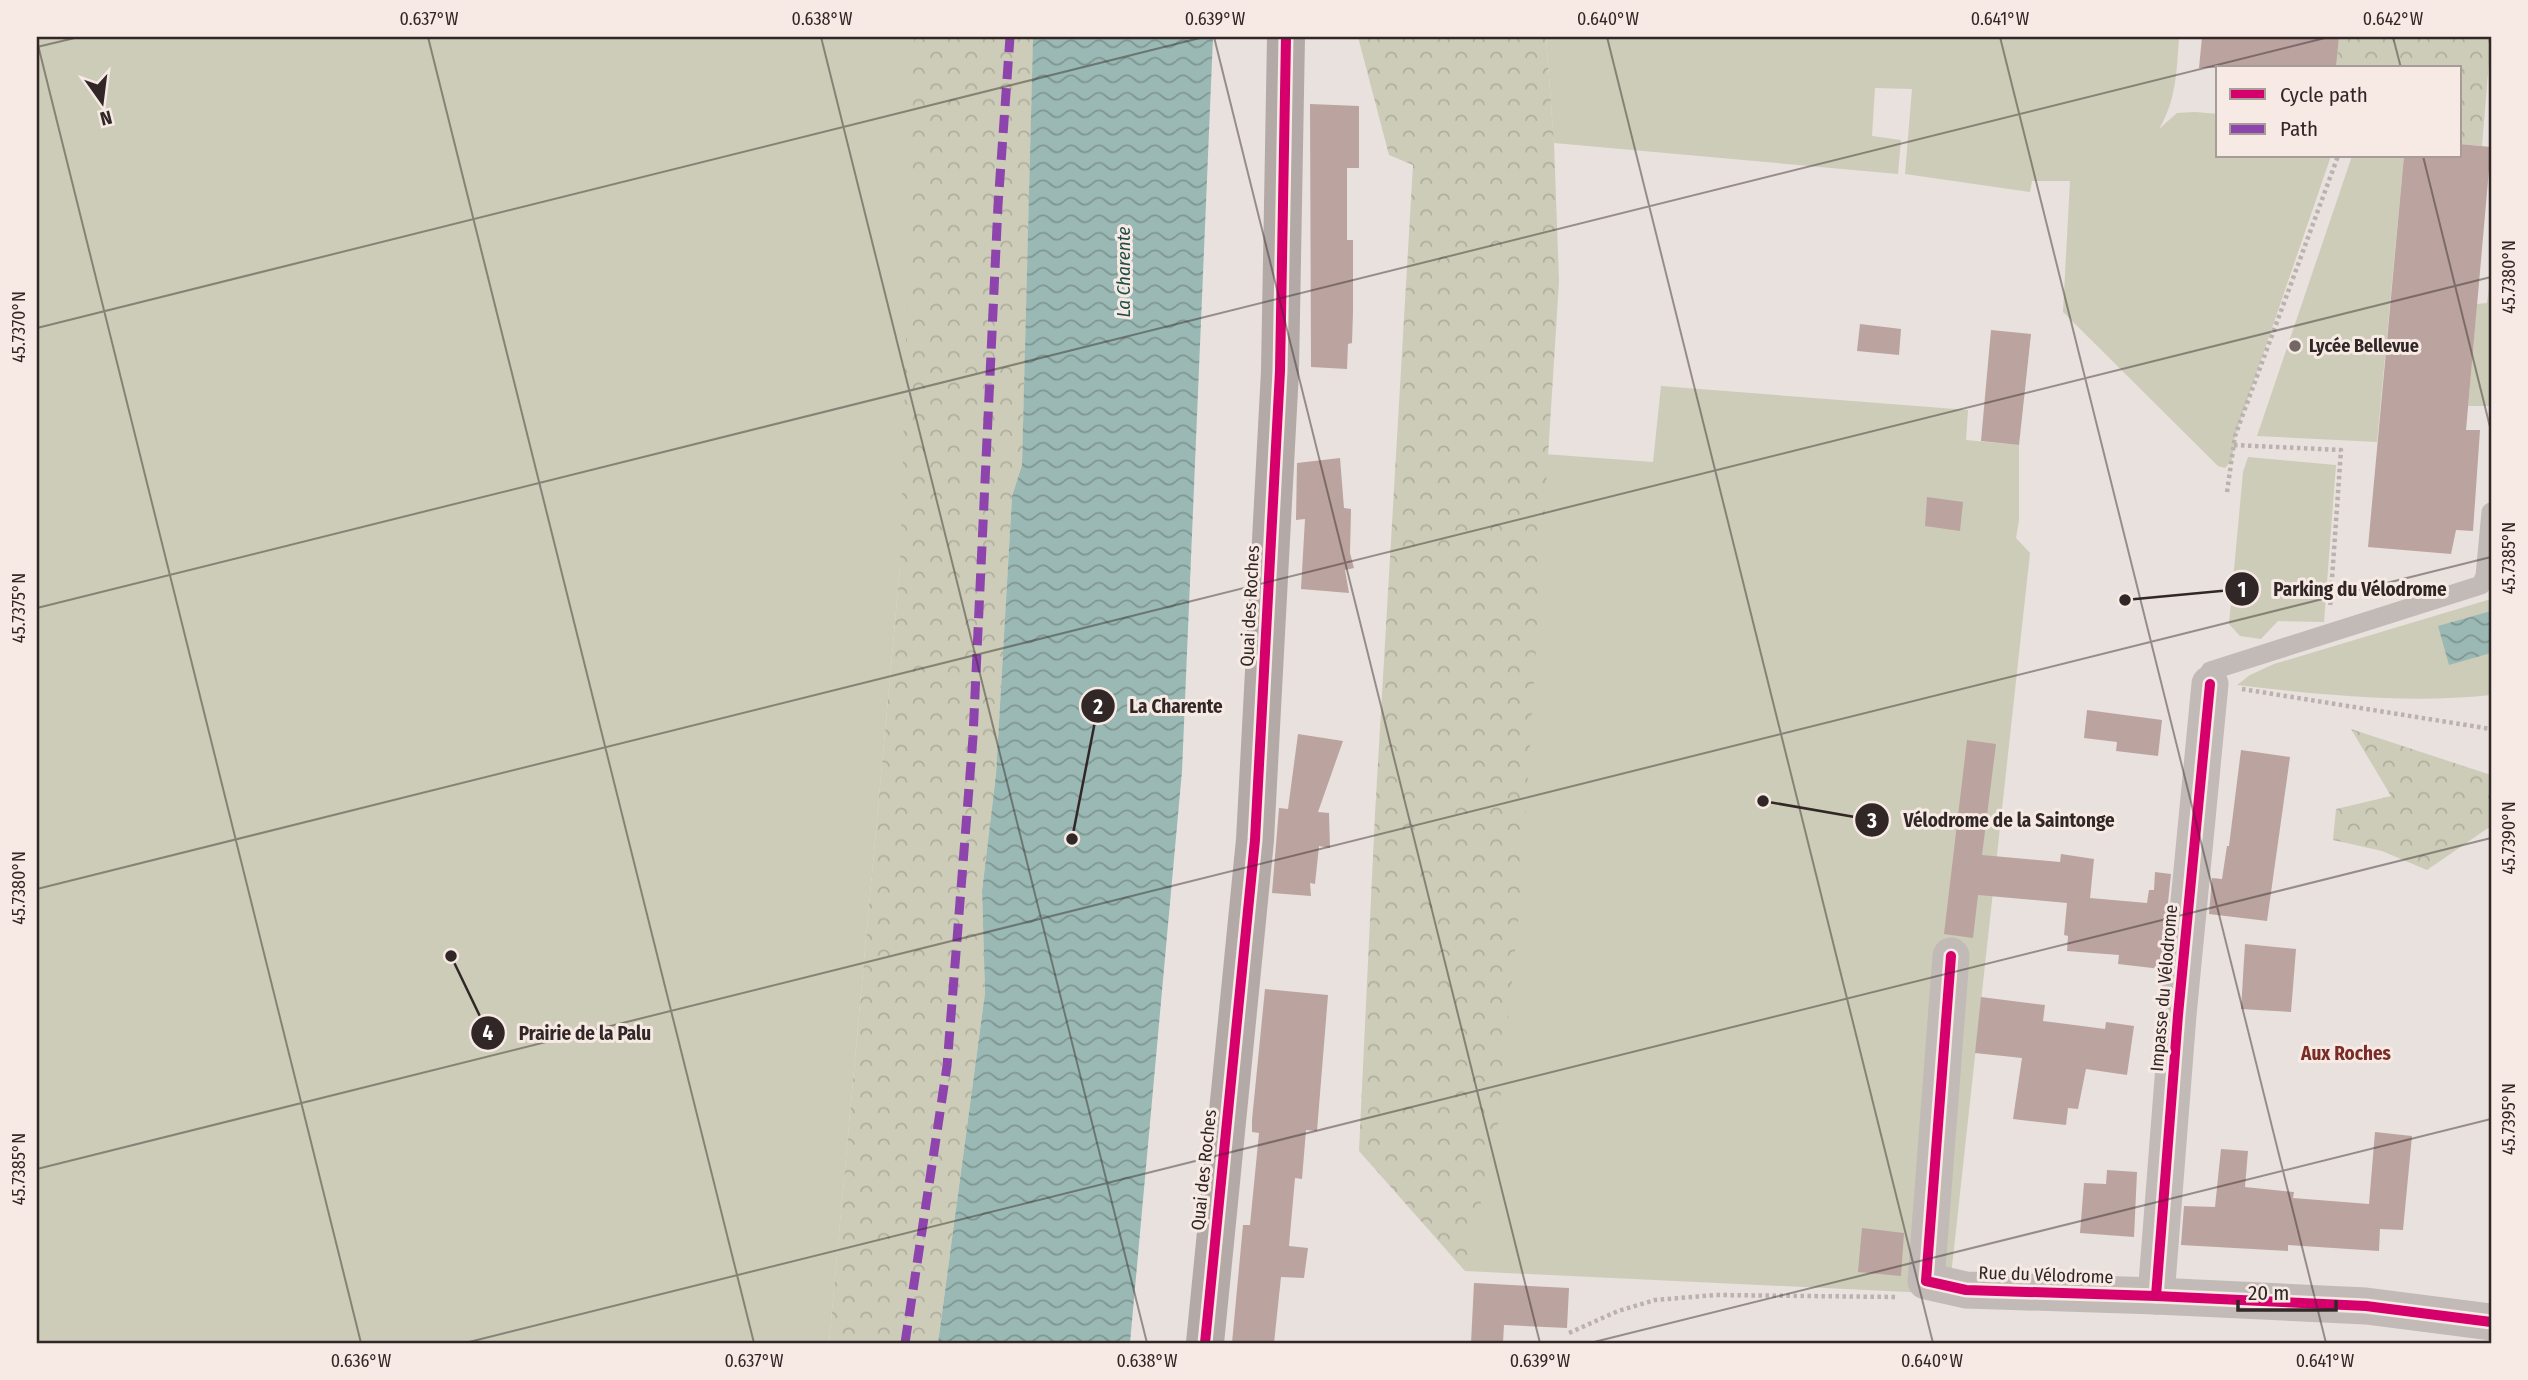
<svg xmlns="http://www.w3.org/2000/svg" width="2528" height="1380" font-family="'Fira Sans Condensed',sans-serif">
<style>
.grass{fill:#cdccb8}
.forest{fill:url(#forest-crowns)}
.water{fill:url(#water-waves)}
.building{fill:#bba3a0}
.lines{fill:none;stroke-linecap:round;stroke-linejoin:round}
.path{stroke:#bbb2af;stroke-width:4.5;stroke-dasharray:3.5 3.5;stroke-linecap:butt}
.lane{stroke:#c2bab7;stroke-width:19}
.street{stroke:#c2bab7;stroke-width:37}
.secondary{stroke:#b3aaa7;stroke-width:38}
.quiet{stroke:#8e44ad;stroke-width:9;stroke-dasharray:18 9;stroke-linecap:butt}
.cycleway-casing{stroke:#f7eae4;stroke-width:15}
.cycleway{stroke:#d6006c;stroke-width:10}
.ticks{fill:none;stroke:#312726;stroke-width:2;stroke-opacity:0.45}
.poi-dot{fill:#716866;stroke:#f7eae4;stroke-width:2.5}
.labels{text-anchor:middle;stroke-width:6;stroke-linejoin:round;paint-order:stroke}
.poi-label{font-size:18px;font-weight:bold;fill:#312726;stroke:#f7eae4;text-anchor:start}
.street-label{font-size:18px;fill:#312726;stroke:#f7eae4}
.water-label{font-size:19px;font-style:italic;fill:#204f49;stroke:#f7eae4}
.neighbourhood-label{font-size:19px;font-weight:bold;fill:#792b26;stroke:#f7eae4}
.leader{fill:none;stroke:#312726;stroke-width:2.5}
.callout-dot{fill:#312726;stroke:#f7eae4;stroke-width:2.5}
.mark-label{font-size:21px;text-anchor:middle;font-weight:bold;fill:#fff}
.callout-label{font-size:19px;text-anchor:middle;font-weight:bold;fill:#312726;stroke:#f7eae4;stroke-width:6;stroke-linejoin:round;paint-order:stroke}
.neatline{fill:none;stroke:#312726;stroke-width:2.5}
.ticks-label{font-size:18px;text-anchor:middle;fill:#312726}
</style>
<defs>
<pattern id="forest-crowns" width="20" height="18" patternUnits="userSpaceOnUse" patternTransform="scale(1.75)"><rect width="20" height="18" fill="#cdccb8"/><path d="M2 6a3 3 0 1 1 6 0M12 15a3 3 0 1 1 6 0" fill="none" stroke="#b0af9e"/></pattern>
<pattern id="water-waves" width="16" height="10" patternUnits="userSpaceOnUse" patternTransform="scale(1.75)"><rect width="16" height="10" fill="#9bb9b4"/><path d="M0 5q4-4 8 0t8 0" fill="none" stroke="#7f9692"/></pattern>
</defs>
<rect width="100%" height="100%" fill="#e9e1dd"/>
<!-- grass -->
<g class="grass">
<polygon points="37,37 1033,37 1022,465 900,568 829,1343 37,1343"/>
<path d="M 1546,37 L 2179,37 C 2177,70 2176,101 2159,129 L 2177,113 L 2195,112 L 2218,114 L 2218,156 L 2331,156 L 2235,436 L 2232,460 L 2225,468 L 2218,466 L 2063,312 L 2070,181 L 2032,181 L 2030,192 L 1905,174 L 1912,89 L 1875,88 L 1872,136 L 1901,140 L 1898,174 L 1554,143 Z"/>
<polygon points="2352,156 2404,156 2377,442 2257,436"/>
<polygon points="2491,271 2491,406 2468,406 2477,304 2487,303"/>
<polygon points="1661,386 1968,410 1966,440 2019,445 2019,520 2016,538 2030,553 1949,1294 1465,1271 1483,1174 1544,454 1653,462"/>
<polygon points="2248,457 2336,465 2324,622 2278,621 2261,639 2240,636 2229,624 2243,472"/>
<path d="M 2491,599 L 2491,695 C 2407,704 2321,695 2237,685 L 2250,675 L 2274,664 Z"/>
</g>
<!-- forest -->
<g class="forest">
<polygon points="914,37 1033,37 1022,465 1012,496 996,774 982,891 985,993 938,1343 829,1343 900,568"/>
<polygon points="1358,37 1546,37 1554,143 1559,281 1520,902 1497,1132 1465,1271 1359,1151 1375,814 1413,165 1389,155"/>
<polygon points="2339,37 2491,37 2482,146 2460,144 2460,68 2336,68"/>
<polygon points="2351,729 2491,775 2491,826 2427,870 2382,851 2333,840 2336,809 2391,796"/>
</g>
<!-- water -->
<g class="water">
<polygon points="1033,37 1213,37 1182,771 1130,1343 938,1343 985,993 982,891 996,774 1012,496 1022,465"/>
<polygon points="2491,611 2491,653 2449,665 2438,626"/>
</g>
<!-- building -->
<g class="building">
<polygon points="2202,37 2339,37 2336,68 2199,68"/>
<polygon points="1310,104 1359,106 1359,168 1347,168 1347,240 1353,240 1353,312 1352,343 1348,344 1347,369 1311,367"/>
<polygon points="2460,144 2491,147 2466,430 2480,430 2473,531 2456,530 2451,554 2368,547 2404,156 2460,156"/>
<polygon points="1860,324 1901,329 1899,355 1857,351"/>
<polygon points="1991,330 2031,334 2019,445 1981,441"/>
<polygon points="1340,458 1344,508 1351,509 1350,553 1354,568 1345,570 1349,593 1301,589 1305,519 1296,520 1297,463"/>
<polygon points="1927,497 1963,502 1960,531 1925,526"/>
<polygon points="2087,710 2162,720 2158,756 2116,751 2117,742 2084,738"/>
<polygon points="1298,734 1343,741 1318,812 1329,813 1330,848 1319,846 1315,884 1310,883 1311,896 1272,893 1279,808 1288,809"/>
<polygon points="1967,740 1996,744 1982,855 2060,862 2061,854 2094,859 2090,898 2147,903 2149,890 2154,890 2155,872 2171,874 2161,969 2118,964 2119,955 2067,951 2068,936 2064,935 2067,903 1978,895 1973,938 1944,934"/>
<polygon points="2241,750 2290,757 2267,921 2209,914 2212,878 2222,879 2227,846 2229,846"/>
<polygon points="2245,944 2296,949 2291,1012 2241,1009"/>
<polygon points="1265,989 1328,995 1317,1131 1306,1130 1302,1179 1295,1178 1289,1246 1308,1248 1304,1278 1281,1277 1274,1343 1232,1343 1243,1225 1250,1225 1259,1133 1252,1132 1252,1120"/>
<polygon points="1981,997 2045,1005 2043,1021 2105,1029 2106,1022 2134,1026 2127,1075 2086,1069 2078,1109 2068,1108 2066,1125 2013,1119 2022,1058 1975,1053"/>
<polygon points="2375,1132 2412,1136 2403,1230 2380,1229 2379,1251 2288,1245 2288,1251 2181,1245 2184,1206 2215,1207 2221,1149 2248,1151 2245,1187 2294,1192 2293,1198 2369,1204"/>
<polygon points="2107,1170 2137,1172 2134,1237 2080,1233 2084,1183 2106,1184"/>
<polygon points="1862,1228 1904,1233 1901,1276 1858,1272"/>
<polygon points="1474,1283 1569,1288 1567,1328 1504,1325 1503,1343 1471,1343"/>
</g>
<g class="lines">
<!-- path -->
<g class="path">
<polyline points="2234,445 2341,450 2330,607"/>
<polyline points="2227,492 2235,436 2338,156"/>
<polyline points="2242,689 2491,729"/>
<polyline points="1569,1333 1618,1311 1655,1300 1716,1295 1896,1297"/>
</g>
<!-- lane -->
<polyline class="lane" points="2210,671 2481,585 2485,576 2491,512"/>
<!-- street -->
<g class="street">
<polyline points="1951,956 1926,1281 1966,1290 2156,1296 2366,1306 2491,1322"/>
<polyline points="2156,1296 2178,1015 2210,684"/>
</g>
<!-- secondary -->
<polyline class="secondary" points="1205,1343 1255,840 1280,371 1286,37"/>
<!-- quiet -->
<polyline class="quiet" points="905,1343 947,1066 973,737 998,205 1010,37"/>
<!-- cycleway casing -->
<g class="cycleway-casing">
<g id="cycleway">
<polyline points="1951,956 1926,1281 1966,1290 2156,1296 2366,1306 2491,1322"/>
<polyline points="2156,1296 2178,1015 2210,684"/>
<polyline points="1205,1343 1255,840 1280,371 1286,37"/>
</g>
</g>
<!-- cycleway -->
<use href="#cycleway" class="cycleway"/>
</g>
<!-- ticks -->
<path class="ticks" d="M 428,37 L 754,1343M 821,37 L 1147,1343M 1214,37 L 1540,1343M 1607,37 L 1933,1343M 2000,37 L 2326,1343M 2393,37 L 2401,68M 37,41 L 361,1343M 37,47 L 79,37M 2423,156 L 2491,431M 37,328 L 1204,37M 37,608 L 2329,37M 37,889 L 2491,277M 37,1169 L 2491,557M 465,1343 L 2491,838M 1590,1343 L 2491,1119"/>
<!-- markers -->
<circle class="poi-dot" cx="2295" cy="346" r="7"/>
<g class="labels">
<!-- poi labels -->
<g class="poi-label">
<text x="2309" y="352">Lycée Bellevue</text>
</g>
<!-- street labels -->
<g class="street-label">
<text transform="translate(1250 606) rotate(-87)" y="6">Quai des Roches</text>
<text transform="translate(2164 988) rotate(-85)" y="6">Impasse du Vélodrome</text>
<text transform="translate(1204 1170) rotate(-84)" y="6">Quai des Roches</text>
<text transform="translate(2046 1275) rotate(2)" y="6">Rue du Vélodrome</text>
</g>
<!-- water labels -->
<g class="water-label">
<text transform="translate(1123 272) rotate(-90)" y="7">La Charente</text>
</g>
<!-- neighbourhood labels -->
<g class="neighbourhood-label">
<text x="2346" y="1060">Aux Roches</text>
</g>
</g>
<!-- callouts -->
<path class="leader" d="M2125 600L2242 589M1072 839L1098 706M1763 801L1872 820M451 956L488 1033"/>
<g class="callout-dot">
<circle cx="2125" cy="600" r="7"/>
<circle cx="1072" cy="839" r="7"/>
<circle cx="1763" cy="801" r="7"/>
<circle cx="451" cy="956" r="7"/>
<circle cx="2242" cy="589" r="18"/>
<circle cx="1098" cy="706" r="18"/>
<circle cx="1872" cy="820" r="18"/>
<circle cx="488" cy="1033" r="18"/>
</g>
<g class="mark-label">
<text x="2242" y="597">1</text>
<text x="1098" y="714">2</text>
<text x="1872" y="828">3</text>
<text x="488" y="1040">4</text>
</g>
<g class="callout-label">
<text x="2360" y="596">Parking du Vélodrome</text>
<text x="1176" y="713">La Charente</text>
<text x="2009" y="827">Vélodrome de la Saintonge</text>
<text x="585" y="1040">Prairie de la Palu</text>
</g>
<!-- border -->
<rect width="2528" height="1380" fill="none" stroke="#f7eae4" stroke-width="77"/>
<!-- legend -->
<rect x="2216" y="66" width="245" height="91" fill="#f7eae4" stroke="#a89c98" stroke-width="2"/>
<rect x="2230" y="89" width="35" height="10" fill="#d6006c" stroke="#a89c98" stroke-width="2"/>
<text x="2280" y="102" font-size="21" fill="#312726">Cycle path</text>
<rect x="2230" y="124" width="35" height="10" fill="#8e44ad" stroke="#a89c98" stroke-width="2"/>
<text x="2280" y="136" font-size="21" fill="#312726">Path</text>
<!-- north arrow -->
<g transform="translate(102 102) rotate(166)" stroke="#f7eae4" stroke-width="5" paint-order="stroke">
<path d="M0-5L12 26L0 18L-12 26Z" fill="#312726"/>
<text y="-10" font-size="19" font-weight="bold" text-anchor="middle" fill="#312726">N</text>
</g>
<!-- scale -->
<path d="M2238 1300v10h98v-10" fill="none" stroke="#312726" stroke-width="3.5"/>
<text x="2248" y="1300" font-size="21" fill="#312726" stroke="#f7eae4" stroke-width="5" paint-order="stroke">20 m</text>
<rect x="38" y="38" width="2452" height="1304" class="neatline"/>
<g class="ticks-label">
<text x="429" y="25">0.637°W</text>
<text x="822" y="25">0.638°W</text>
<text x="1215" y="25">0.639°W</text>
<text x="1608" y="25">0.640°W</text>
<text x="2000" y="25">0.641°W</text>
<text x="2393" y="25">0.642°W</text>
<text transform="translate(2509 277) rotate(-90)" y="6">45.7380°N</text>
<text transform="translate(19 327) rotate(-90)" y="6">45.7370°N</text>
<text transform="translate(2509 558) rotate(-90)" y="6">45.7385°N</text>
<text transform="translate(19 608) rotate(-90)" y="6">45.7375°N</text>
<text transform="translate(2509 838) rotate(-90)" y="6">45.7390°N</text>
<text transform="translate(19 888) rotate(-90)" y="6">45.7380°N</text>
<text transform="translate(2509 1119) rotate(-90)" y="6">45.7395°N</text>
<text transform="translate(19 1169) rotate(-90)" y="6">45.7385°N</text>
<text x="361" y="1367">0.636°W</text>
<text x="754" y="1367">0.637°W</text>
<text x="1147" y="1367">0.638°W</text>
<text x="1540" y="1367">0.639°W</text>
<text x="1932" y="1367">0.640°W</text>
<text x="2325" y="1367">0.641°W</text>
</g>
</svg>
